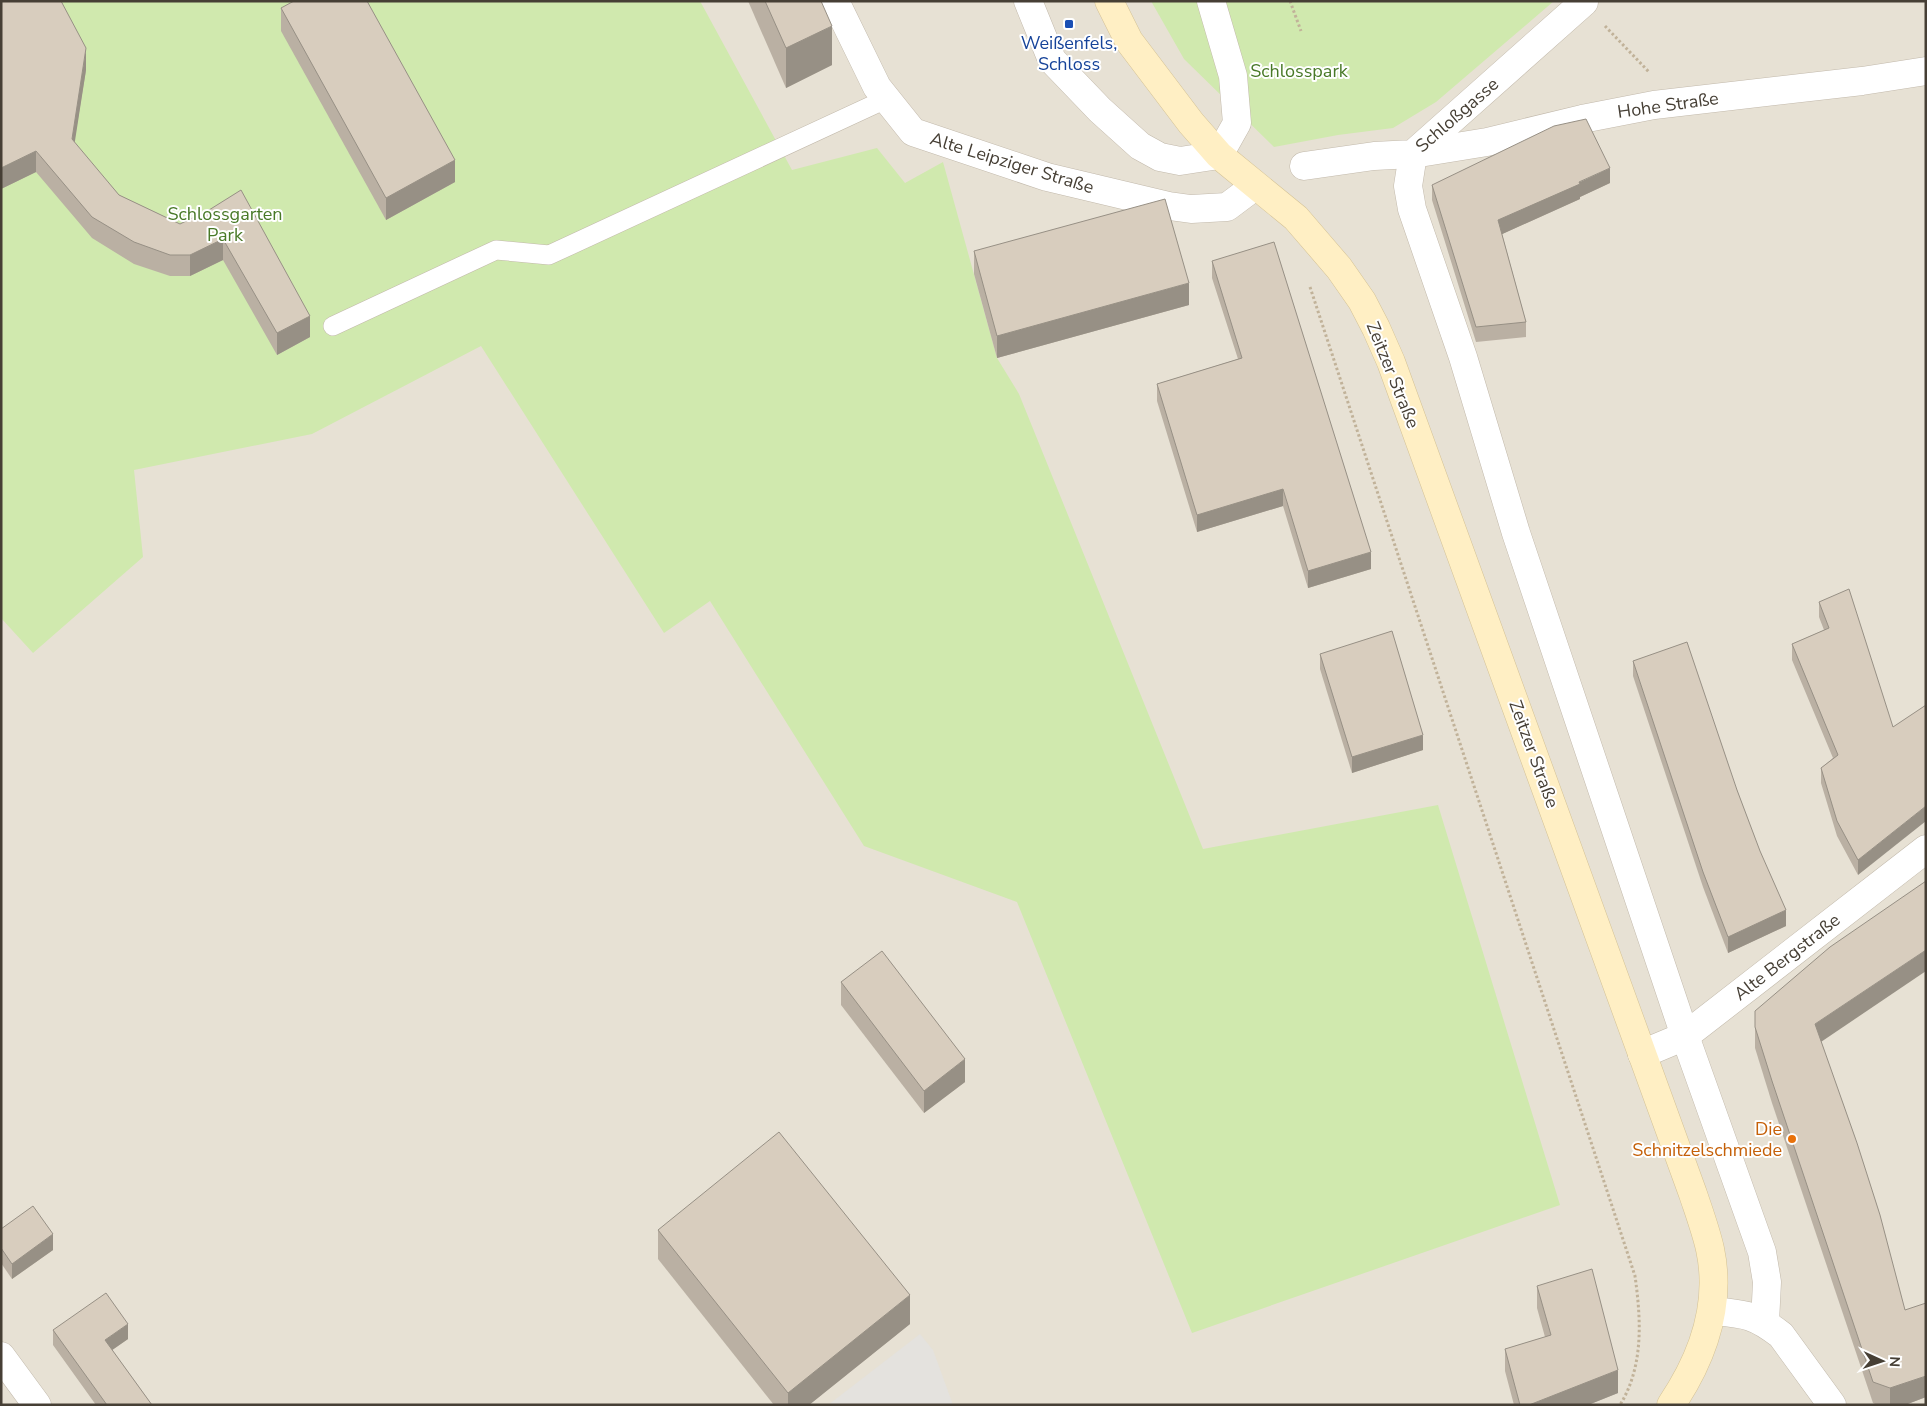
<svg xmlns="http://www.w3.org/2000/svg" width="1927" height="1406" font-family="'Nunito Sans',sans-serif">
<style>
.residential{fill:#e7e1d4}
.green{fill:#d0e9ae}
.parking{fill:#e4e2de}
.lines{fill:none;stroke-linecap:round;stroke-linejoin:round}
.lane-casing{stroke:#c2b9ab;stroke-width:20}
.street-casing{stroke:#c2b9ab;stroke-width:29}
.secondary-casing{stroke:#d4c295;stroke-width:29}
.path{stroke:#c1b299;stroke-width:3;stroke-dasharray:2.5 2.5;stroke-linecap:butt}
.lane{stroke:#fff;stroke-width:19}
.street{stroke:#fff;stroke-width:28}
.secondary{stroke:#ffefc4;stroke-width:28}
.wall{fill:#bab0a3}
.shaded-wall{fill:#979085}
.building{fill:#d8cdbe;stroke:#979085}
.transit-dot{fill:#1a4fb4;stroke:#fff;stroke-width:2}
.food-dot{fill:#e8710a;stroke:#fff;stroke-width:2}
.labels{text-anchor:middle;stroke-width:4;stroke-linejoin:round;paint-order:stroke}
.transit-label{font-size:18px;fill:#164399;stroke:#fff}
.park-label{font-size:18px;fill:#487927;stroke:#fff}
.street-label{font-size:18px;fill:#463f35;stroke:#fff}
.food-label{font-size:18px;fill:#c56008;stroke:#fff;text-anchor:end}
</style>
<rect width="100%" height="100%" fill="#f3efe6"/>
<!-- residential -->
<rect class="residential" x="1" y="1" width="1925" height="1404"/>
<!-- green -->
<g class="green">
<polygon points="1,1 700,1 792,170 877,148 905,183 943,162 997,358 1019,394 1203,849 1438,805 1560,1205 1192,1333 1017,902 864,846 710,601 664,633 481,346 312,434 134,470 143,557 33,653 1,618"/>
<polygon points="1151,1 1554,1 1436,102 1393,128 1338,135 1274,147 1184,59"/>
</g>
<!-- parking -->
<polygon class="parking" points="920,1334 933,1350 953,1405 828,1405"/>
<g class="lines">
<!-- lane casing -->
<g class="lane-casing">
<polyline id="lane" points="333,326 496,250 549,255 886,99"/>
</g>
<!-- street casing -->
<g class="street-casing">
<g id="street">
<polyline points="835,1 877,87 913,132 1047,177 1169,206 1191,209 1227,207 1255,186"/>
<polyline points="1028,1 1052,60 1100,110 1140,146 1160,157 1180,161 1219,155 1237,123 1233,76 1211,1"/>
<polyline points="1304,166 1374,156 1413,154 1584,2"/>
<polyline points="1642,1054 1685,1036 1926,849"/>
<path d="M 1712,1311 C 1745,1314 1754,1314 1781,1335 L 1832,1405"/>
<polyline points="1765,1322 1767,1282 1762,1252 1685,1036 1516,533 1463,357 1412,209 1408,186 1413,154 1487,142 1582,119 1654,105 1862,81 1926,71"/>
<polyline points="1,1356 37,1405"/>
</g>
</g>
<!-- secondary casing -->
<g class="secondary-casing">
<path id="secondary" d="M 1109,1 L 1129,41 L 1191,123 L 1219,155 L 1296,218 L 1339,268 L 1362,301 L 1376,328 L 1391,362 L 1693,1194 C 1699,1212 1706,1231 1710,1249 C 1722,1305 1702,1359 1671,1405"/>
</g>
<!-- path -->
<g class="path">
<polyline points="1290,1 1301,31"/>
<polyline points="1605,26 1649,72"/>
<path d="M 1310,287 L 1635,1276 C 1641,1319 1644,1366 1620,1405"/>
</g>
<!-- lane -->
<use href="#lane" class="lane"/>
<!-- street -->
<use href="#street" class="street"/>
<!-- secondary -->
<use href="#secondary" class="secondary"/>
</g>
<!-- wall -->
<g class="wall">
<polygon points="748,1 821,1 832,65 786,88"/>
<polygon points="281,8 455,182 386,220 281,31"/>
<polygon points="86,70 74,143 119,195 180,224 209,210 310,337 277,355 223,260 190,276 170,276 134,264 92,238 36,172 1,189"/>
<polygon points="1610,183 1580,197 1580,199 1502,234 1526,322 1526,337 1476,342 1432,200 1432,185"/>
<polygon points="974,251 1189,305 997,358 974,274"/>
<polygon points="1212,261 1371,569 1308,588 1283,506 1197,532 1157,401 1157,384 1238,359 1212,278"/>
<polygon points="1819,602 1893,727 1858,875 1837,836 1821,783 1821,768 1833,758 1792,660 1792,644 1824,630 1819,617"/>
<polygon points="1320,654 1423,750 1352,773 1320,669"/>
<polygon points="1633,661 1737,790 1786,926 1728,953 1703,887 1633,676"/>
<polygon points="841,982 965,1082 924,1113 841,1005"/>
<polygon points="1755,1011 1821,1042 1926,1397 1905,1405 1877,1405 1873,1403 1772,1103 1755,1048"/>
<polygon points="1,1229 53,1250 12,1279 1,1263"/>
<polygon points="658,1230 910,1324 809,1405 774,1405 658,1259"/>
<polygon points="1537,1286 1618,1393 1588,1405 1514,1405 1505,1371 1505,1349 1545,1337 1537,1308"/>
<polygon points="53,1330 128,1339 112,1350 152,1405 96,1405 53,1345"/>
</g>
<!-- shaded-wall -->
<g class="shaded-wall">
<polygon points="832,26 832,65 786,88 786,48"/>
<polygon points="86,48 86,70 72,160 72,139"/>
<polygon points="36,151 36,172 1,189 1,168"/>
<polygon points="455,160 455,182 386,220 386,198"/>
<polygon points="1610,168 1610,183 1580,197 1580,199 1498,236 1498,220"/>
<polygon points="223,239 223,260 190,276 190,255"/>
<polygon points="1189,283 1189,305 997,358 997,336"/>
<polygon points="310,316 310,337 277,355 277,333"/>
<polygon points="1283,489 1283,506 1197,532 1197,515"/>
<polygon points="1371,552 1371,569 1308,588 1308,571"/>
<polygon points="1423,735 1423,750 1352,773 1352,757"/>
<polygon points="1926,806 1926,821 1858,875 1858,860"/>
<polygon points="1786,910 1786,926 1728,953 1728,937"/>
<polygon points="1926,950 1926,971 1815,1046 1815,1024"/>
<polygon points="965,1059 965,1082 924,1113 924,1091"/>
<polygon points="53,1234 53,1250 12,1279 12,1264"/>
<polygon points="910,1295 910,1324 809,1405 788,1405 788,1393"/>
<polygon points="128,1324 128,1339 105,1355 105,1340"/>
<polygon points="1618,1370 1618,1393 1588,1405 1529,1405"/>
<polygon points="1926,1376 1926,1397 1905,1405 1890,1405 1890,1388"/>
</g>
<!-- building -->
<g class="building">
<polygon points="1,1 61,1 86,48 72,139 119,195 180,224 209,210 241,190 310,316 277,333 223,239 190,255 170,255 134,242 92,217 36,151 1,168"/>
<polygon points="294,1 367,1 455,160 386,198 281,8"/>
<polygon points="765,1 821,1 832,26 786,48"/>
<polygon points="1586,119 1610,168 1579,182 1580,184 1498,220 1526,322 1476,327 1432,185 1554,126"/>
<polygon points="1165,199 1189,283 997,336 974,251"/>
<polygon points="1274,242 1371,552 1308,571 1283,489 1197,515 1157,384 1242,358 1212,261"/>
<polygon points="1849,589 1893,727 1926,705 1926,806 1858,860 1837,821 1821,768 1838,755 1792,644 1829,628 1819,602"/>
<polygon points="1392,631 1423,735 1352,757 1320,654"/>
<polygon points="1687,642 1737,790 1760,851 1786,910 1728,937 1703,872 1633,661"/>
<polygon points="1926,881 1926,950 1815,1024 1857,1143 1880,1215 1905,1310 1926,1303 1926,1376 1890,1388 1873,1382 1772,1081 1755,1027 1755,1011 1830,947"/>
<polygon points="882,951 965,1059 924,1091 841,982"/>
<polygon points="779,1132 910,1295 788,1393 658,1230"/>
<polygon points="33,1206 53,1234 12,1264 1,1248 1,1229"/>
<polygon points="1592,1269 1618,1370 1529,1405 1520,1405 1505,1349 1551,1335 1537,1286"/>
<polygon points="106,1293 128,1324 105,1340 152,1405 107,1405 53,1330"/>
</g>
<!-- markers -->
<rect class="transit-dot" x="1064" y="19" width="10" height="10" rx="2.5"/>
<circle class="food-dot" cx="1792" cy="1139" r="5"/>
<g class="labels">
<!-- transit labels -->
<g class="transit-label">
<text x="1069" y="49">Weißenfels,<tspan x="1069" dy="21">Schloss</tspan></text>
</g>
<!-- park labels -->
<g class="park-label">
<text x="1299" y="77">Schlosspark</text>
<text x="225" y="220">Schlossgarten<tspan x="225" dy="21">Park</tspan></text>
</g>
<!-- street labels -->
<g class="street-label">
<text transform="translate(1668 105) rotate(-8)" y="6">Hohe Straße</text>
<text transform="translate(1457 115) rotate(-41)" y="6">Schloßgasse</text>
<text transform="translate(1012 163) rotate(17)" y="6">Alte Leipziger Straße</text>
<text transform="translate(1393 375) rotate(68)" y="6">Zeitzer Straße</text>
<text transform="translate(1534 754) rotate(70)" y="6">Zeitzer Straße</text>
<text transform="translate(1787 957) rotate(-38)" y="6">Alte Bergstraße</text>
</g>
<!-- food labels -->
<g class="food-label">
<text x="1782" y="1135">Die<tspan x="1782" dy="21">Schnitzelschmiede</tspan></text>
</g>
</g>
<!-- border -->
<rect width="1927" height="1406" fill="none" stroke="#463f35" stroke-width="5"/>
<!-- north arrow -->
<g transform="translate(1882 1361) rotate(93)" stroke="#ffffff" stroke-width="4" paint-order="stroke">
<path d="M0-4L9 19L0 12L-9 19Z" fill="#463f35"/>
<text y="-8" font-size="14" font-weight="bold" text-anchor="middle" fill="#463f35">N</text>
</g>
</svg>
